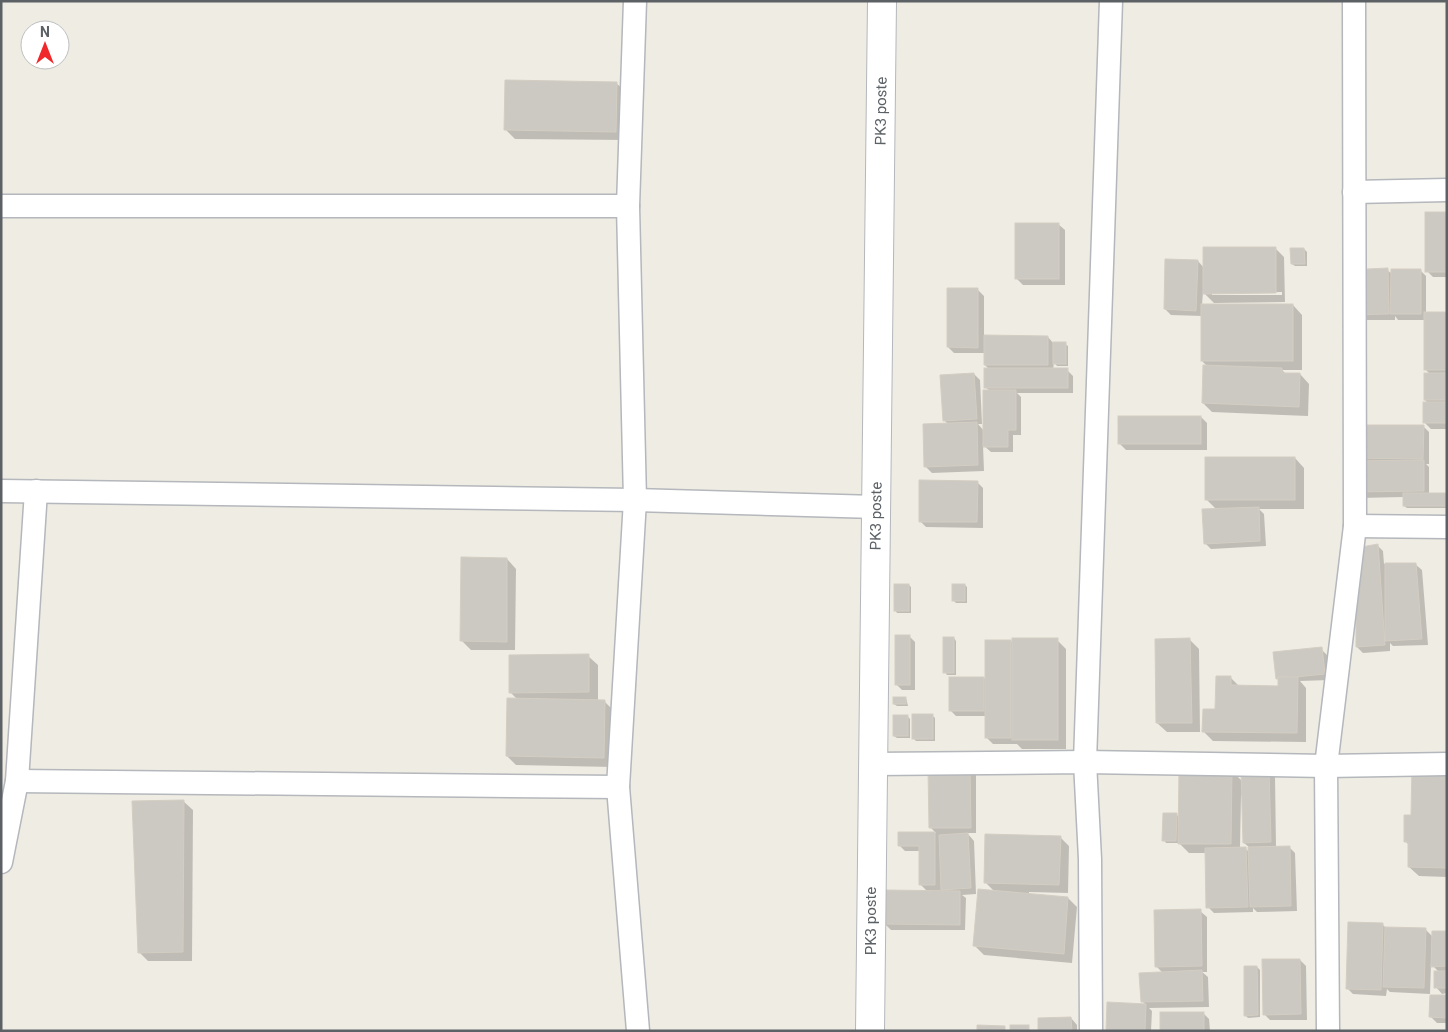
<svg xmlns="http://www.w3.org/2000/svg" width="1448" height="1032" font-family="Roboto,sans-serif">
<style>
.shadow{fill:#0003;fill-rule:evenodd}
.building{fill:#ccc9c3;stroke:#d4cdc2}
.lines{fill:none;stroke-linecap:round;stroke-linejoin:round}
.minor-casing{stroke:#b4b7bb;stroke-width:25}
.tertiary-casing{stroke:#b4b7bb;stroke-width:30}
.minor{stroke:#fff;stroke-width:22}
.tertiary{stroke:#fff;stroke-width:28}
.labels{text-anchor:middle;stroke-width:4.5;stroke-linejoin:round;paint-order:stroke}
.street-label{font-size:15px;fill:#5c6165;stroke:#fff}
</style>
<rect width="100%" height="100%" fill="#efece4"/>
<!-- shadow -->
<g class="shadow">
<polygon points="616,83 626,92 625,140 515,139 506,130"/>
<polygon points="1447,214 1447,277 1433,277 1427,271"/>
<polygon points="1058,224 1065,230 1065,285 1023,285 1017,279"/>
<path d="M 1275,248 L 1284,257 L 1285,302 L 1214,303 L 1203,292 L 1202,305 L 1293,305 L 1302,315 L 1302,370 L 1282,370 L 1286,374 L 1300,374 L 1309,384 L 1308,416 L 1212,412 L 1203,403 L 1207,366 L 1202,361 L 1202,316 L 1171,315 L 1165,309 L 1198,261 L 1204,268 ZM 1282,292 L 1282,295 L 1212,295 L 1212,293 Z"/>
<polygon points="1304,249 1307,252 1307,266 1295,266 1292,264"/>
<polygon points="1387,270 1392,274 1420,270 1426,276 1426,313 1447,313 1447,429 1431,429 1425,423 1428,403 1425,400 1430,374 1425,369 1425,320 1398,320 1395,316 1395,320 1355,320"/>
<polygon points="978,290 984,296 984,337 1048,337 1054,344 1065,344 1068,346 1068,366 1057,366 1054,362 1053,370 1067,370 1073,376 1073,393 1017,393 1021,397 1021,435 1013,435 1013,452 991,452 983,445 984,471 932,473 926,467 948,424 944,420 974,374 980,380 982,424 978,424 984,431 990,391 985,387 990,370 985,365 985,353 954,353 948,347"/>
<polygon points="1201,417 1207,423 1207,450 1126,450 1120,444"/>
<polygon points="1349,426 1423,426 1429,432 1429,464 1426,464 1429,467 1429,494 1447,494 1447,508 1407,508 1404,506 1404,497 1359,498"/>
<polygon points="1295,458 1304,468 1304,509 1259,509 1264,514 1266,546 1211,549 1205,543 1217,510 1206,499"/>
<polygon points="977,482 983,488 983,528 926,527 920,521"/>
<polygon points="1377,545 1383,551 1384,564 1415,564 1422,570 1428,645 1393,646 1390,643 1390,651 1363,653 1357,647"/>
<polygon points="507,559 516,569 515,650 471,650 462,641"/>
<polygon points="909,585 911,587 911,613 897,613 895,610"/>
<polygon points="965,585 967,587 967,603 956,603 953,600"/>
<polygon points="909,636 915,642 915,690 902,690 896,684"/>
<polygon points="954,638 956,641 956,675 947,675 945,672"/>
<polygon points="1057,640 1066,649 1066,749 1022,749 1017,744 993,744 987,738 987,716 956,716 950,710 984,678 987,681 1011,641 1013,643"/>
<polygon points="1190,640 1199,649 1200,732 1167,732 1157,723"/>
<polygon points="1321,649 1327,655 1330,680 1300,681 1306,688 1306,742 1213,741 1204,732 1216,711 1230,677 1239,686 1279,687"/>
<polygon points="588,656 598,665 598,701 605,702 614,711 613,767 516,765 507,756 518,700 510,692"/>
<polygon points="906,698 908,706 897,706 894,704"/>
<polygon points="907,716 910,719 910,738 897,738 894,736"/>
<polygon points="933,716 935,718 935,741 916,741 913,738"/>
<polygon points="970,769 976,775 976,833 967,833 974,841 976,894 962,895 966,898 965,930 891,930 885,924 928,892 920,884 920,851 905,851 899,845 899,833 936,833 931,828"/>
<polygon points="1447,769 1447,877 1419,876 1409,867 1410,846 1405,841 1413,816"/>
<path d="M 1269,770 L 1275,776 L 1276,847 L 1289,847 L 1295,853 L 1297,911 L 1257,912 L 1253,908 L 1253,912 L 1214,913 L 1208,907 L 1206,853 L 1189,853 L 1179,843 L 1166,843 L 1164,840 L 1176,814 L 1180,818 L 1232,771 L 1243,782 ZM 1241,795 L 1243,795 L 1244,843 L 1250,848 L 1250,853 L 1245,848 L 1240,848 Z"/>
<polygon points="183,801 193,810 192,961 148,961 139,952"/>
<polygon points="1060,837 1069,846 1068,893 1029,892 1029,895 1068,898 1077,907 1072,963 984,955 975,946 995,892 985,882"/>
<polygon points="1200,911 1207,917 1207,972 1202,972 1208,977 1209,1007 1149,1008 1152,1011 1151,1031 1108,1031 1146,1005 1143,1002 1163,973 1156,966"/>
<polygon points="1382,924 1386,928 1426,930 1433,937 1447,932 1447,993 1442,994 1436,987 1439,972 1431,964 1430,994 1390,992 1387,989 1386,996 1353,994 1347,988"/>
<polygon points="1300,960 1306,966 1307,1020 1270,1020 1264,1014"/>
<polygon points="1257,967 1260,970 1260,1017 1248,1018 1245,1015"/>
<polygon points="1447,997 1447,1023 1437,1023 1431,1017"/>
<polygon points="1203,1013 1209,1019 1210,1031 1162,1031"/>
<polygon points="1071,1018 1077,1025 1077,1031 1039,1031"/>
</g>
<!-- building -->
<g class="building">
<polygon points="505,80 617,82 616,132 504,130"/>
<rect x="1425" y="212" width="22" height="60"/>
<rect x="1015" y="223" width="44" height="56"/>
<polygon points="1203,247 1276,247 1276,293 1203,294"/>
<polygon points="1290,248 1304,248 1305,264 1291,264"/>
<polygon points="1165,259 1198,260 1196,311 1164,309"/>
<polygon points="1388,268 1389,314 1348,315 1347,270"/>
<polygon points="1391,269 1421,269 1421,314 1390,314"/>
<polygon points="947,288 978,288 978,348 947,347"/>
<rect x="1201" y="304" width="92" height="57"/>
<rect x="1424" y="312" width="23" height="58"/>
<polygon points="984,335 1048,336 1048,365 984,365"/>
<rect x="1053" y="342" width="13" height="22"/>
<polygon points="1203,365 1282,368 1282,373 1300,373 1299,407 1202,403"/>
<rect x="984" y="368" width="84" height="20"/>
<polygon points="974,373 977,419 943,421 940,375"/>
<rect x="1424" y="373" width="23" height="27"/>
<polygon points="983,390 1016,390 1016,430 1008,430 1008,447 983,447"/>
<rect x="1423" y="402" width="24" height="21"/>
<rect x="1118" y="416" width="83" height="28"/>
<polygon points="977,422 978,465 924,467 923,424"/>
<polygon points="1348,425 1424,425 1423,459 1347,458"/>
<rect x="1205" y="457" width="90" height="43"/>
<polygon points="1424,460 1424,491 1351,492 1351,461"/>
<polygon points="919,480 978,481 977,522 919,522"/>
<rect x="1403" y="493" width="44" height="13"/>
<polygon points="1259,507 1260,541 1204,544 1202,509"/>
<polygon points="1378,544 1385,645 1356,647 1356,548"/>
<polygon points="461,557 507,558 507,642 460,641"/>
<polygon points="1385,563 1416,563 1422,639 1385,641"/>
<rect x="894" y="584" width="15" height="27"/>
<rect x="952" y="584" width="13" height="17"/>
<rect x="895" y="635" width="15" height="50"/>
<rect x="943" y="637" width="11" height="36"/>
<rect x="1012" y="638" width="46" height="102"/>
<polygon points="1190,638 1192,723 1156,723 1155,639"/>
<rect x="985" y="640" width="26" height="98"/>
<polygon points="1322,647 1325,674 1276,679 1273,652"/>
<polygon points="589,654 589,692 509,693 509,655"/>
<polygon points="1216,676 1231,676 1231,685 1278,686 1278,677 1298,677 1297,733 1202,732 1203,709 1215,709"/>
<rect x="949" y="677" width="35" height="34"/>
<rect x="893" y="697" width="13" height="7"/>
<polygon points="507,698 605,700 604,758 506,756"/>
<rect x="912" y="714" width="21" height="25"/>
<rect x="893" y="715" width="15" height="21"/>
<polygon points="1412,767 1447,767 1447,868 1408,867 1408,842 1404,842 1404,815 1411,815"/>
<polygon points="928,768 970,768 971,828 929,828"/>
<polygon points="1269,769 1271,842 1243,843 1241,770"/>
<polygon points="1179,770 1232,770 1231,844 1178,844"/>
<polygon points="184,800 183,952 138,953 132,801"/>
<polygon points="1163,813 1177,813 1176,841 1162,841"/>
<polygon points="898,832 935,832 935,885 919,885 919,846 898,846"/>
<polygon points="968,833 971,888 941,890 939,835"/>
<polygon points="985,834 1061,836 1059,885 984,883"/>
<polygon points="1290,846 1291,906 1250,907 1248,847"/>
<polygon points="1246,847 1248,907 1206,908 1205,848"/>
<polygon points="978,889 1068,897 1064,954 973,946"/>
<polygon points="884,890 960,891 960,925 884,924"/>
<polygon points="1201,909 1202,966 1155,967 1154,910"/>
<polygon points="1348,922 1383,923 1381,990 1346,989"/>
<polygon points="1385,927 1426,928 1424,988 1383,987"/>
<polygon points="1432,931 1447,931 1447,966 1431,967"/>
<polygon points="1262,959 1300,959 1301,1014 1263,1015"/>
<polygon points="1244,966 1257,966 1258,1015 1244,1016"/>
<polygon points="1202,970 1203,1001 1141,1002 1139,973"/>
<rect x="1434" y="971" width="13" height="17"/>
<polygon points="1430,995 1447,995 1447,1018 1429,1017"/>
<polygon points="1107,1002 1146,1004 1145,1031 1106,1031"/>
<rect x="1160" y="1012" width="44" height="19"/>
<polygon points="1071,1017 1072,1031 1038,1031 1038,1018"/>
<polygon points="977,1025 1005,1026 1005,1031 977,1031"/>
<rect x="1010" y="1025" width="19" height="6"/>
</g>
<g class="lines">
<!-- minor casing -->
<g class="minor-casing">
<g id="minor">
<polyline points="635,1 628,206 635,500 618,787 638,1031"/>
<polyline points="1354,192 1447,190"/>
<polyline points="1,206 628,206"/>
<polyline points="1,491 635,500 876,507"/>
<polyline points="1355,526 1447,527"/>
<polyline points="873,764 1085,762 1326,766 1447,764"/>
<polyline points="17,781 618,787"/>
<polyline points="1,862 17,781 36,491"/>
<polyline points="1091,1031 1090,859 1085,762 1111,1"/>
<polyline points="1328,1031 1326,766 1355,526 1354,1"/>
</g>
</g>
<!-- tertiary casing -->
<g class="tertiary-casing">
<polyline id="tertiary" points="870,1031 882,1"/>
</g>
<!-- minor -->
<use href="#minor" class="minor"/>
<!-- tertiary -->
<use href="#tertiary" class="tertiary"/>
</g>
<g class="labels">
<!-- street labels -->
<g class="street-label">
<text transform="translate(881 111) rotate(-89)" y="5">PK3 poste</text>
<text transform="translate(876 516) rotate(-89)" y="5">PK3 poste</text>
<text transform="translate(871 921) rotate(-90)" y="5">PK3 poste</text>
</g>
</g>
<!-- border -->
<rect width="1448" height="1032" fill="none" stroke="#5c6165" stroke-width="5"/>
<!-- north arrow -->
<g transform="translate(45 45)"><circle r="24" fill="#ffffff" stroke="#bec0c1"/>
<path d="M0-4L9 19L0 12L-9 19Z" fill="#f1282a"/>
<text y="-8" font-size="14" font-weight="bold" text-anchor="middle" fill="#5c6165">N</text>
</g>
</svg>
